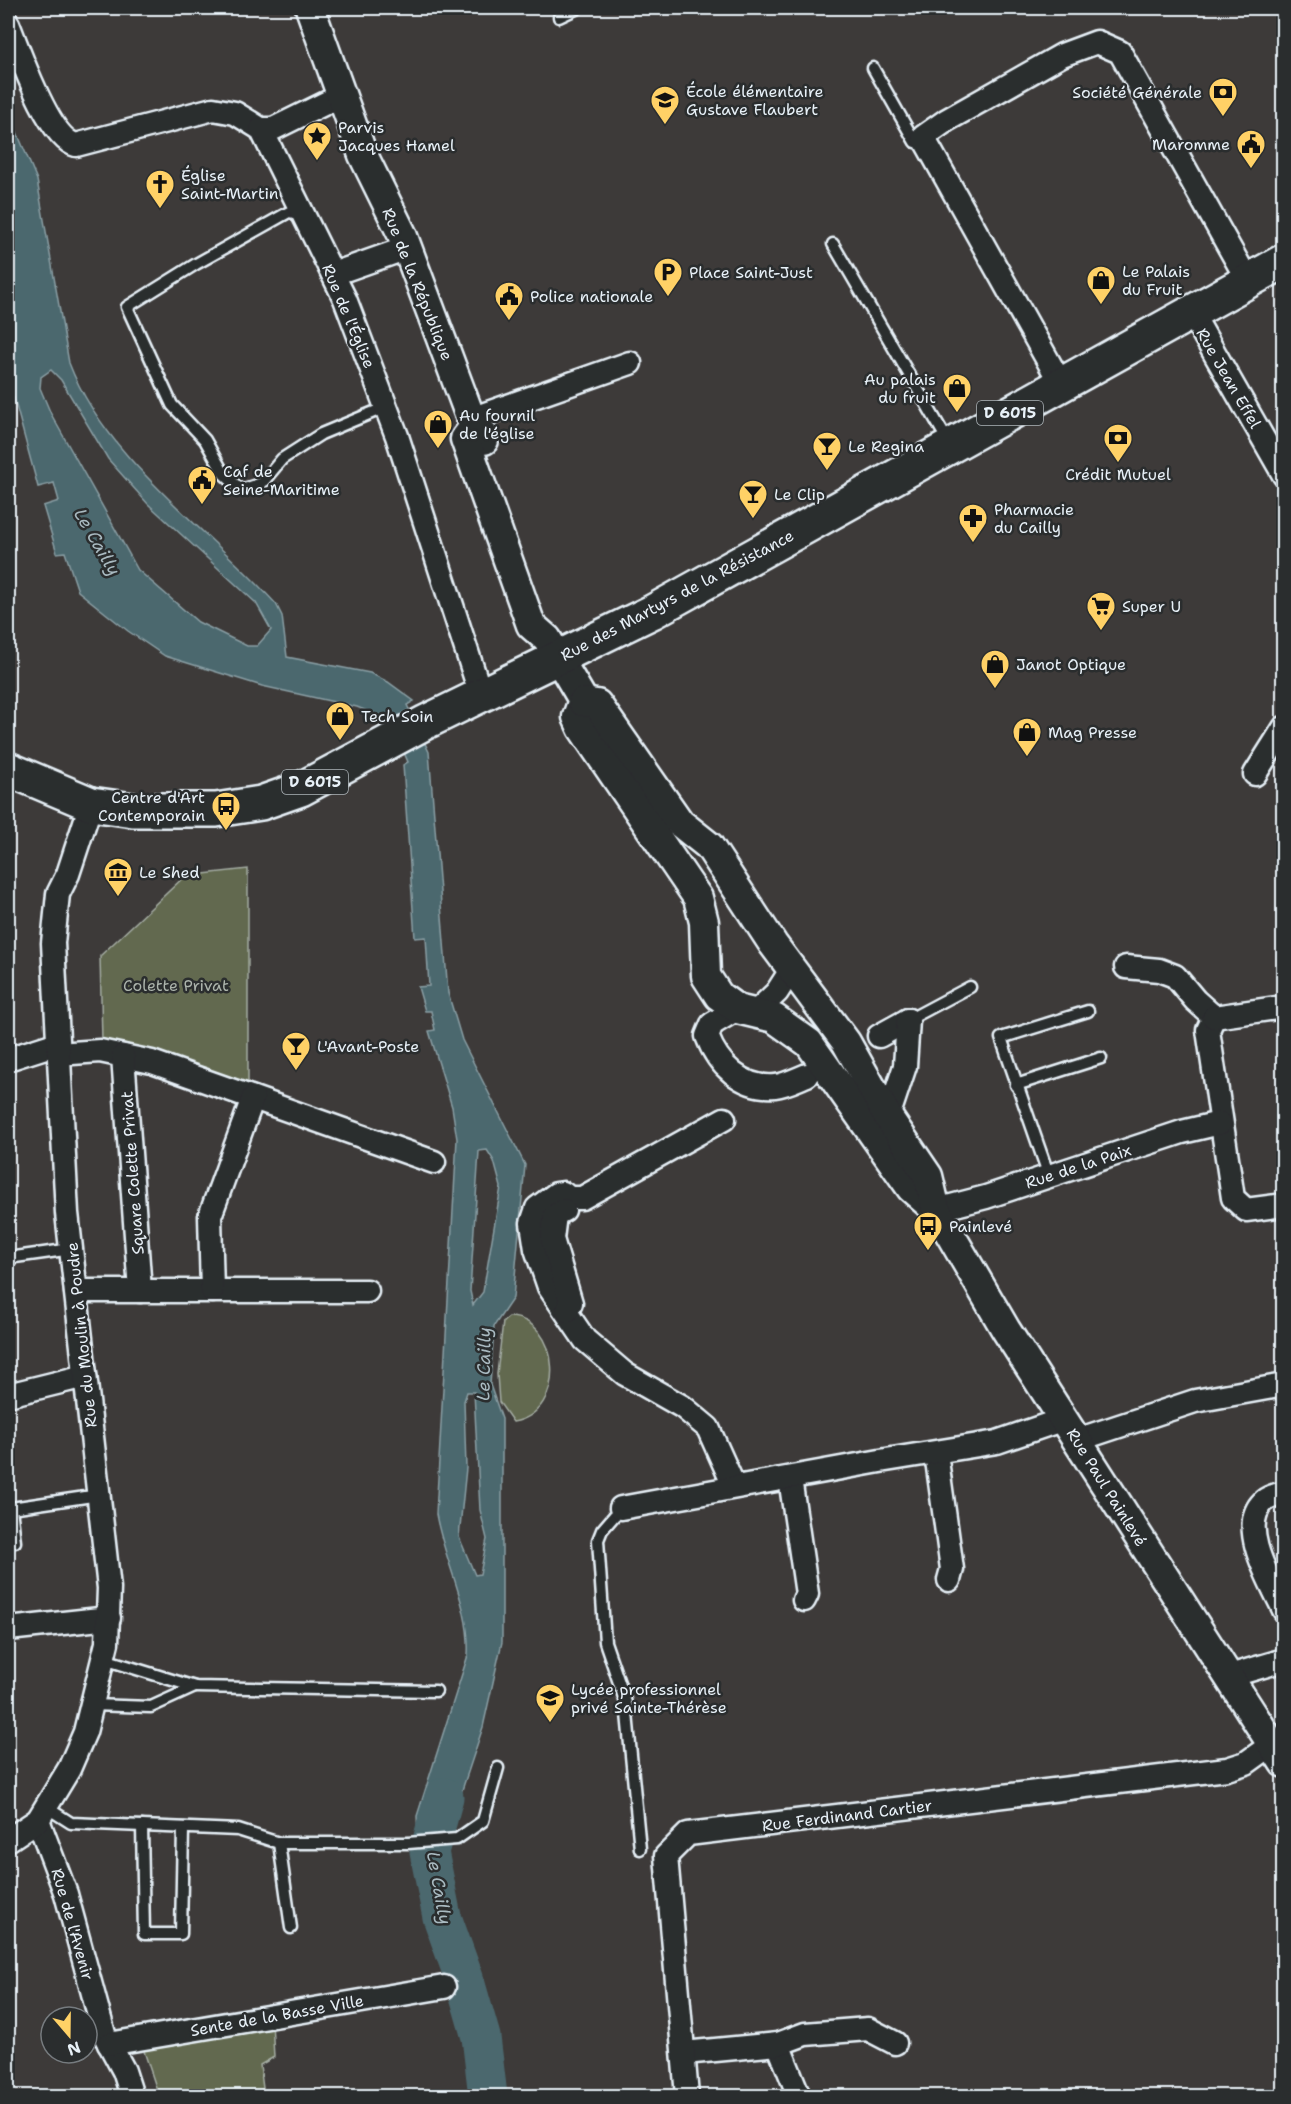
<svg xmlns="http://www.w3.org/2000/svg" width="1291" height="2104" font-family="'Shantell Sans',sans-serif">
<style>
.green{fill:#62694f;stroke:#a5ada4;stroke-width:1.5}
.water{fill:#4b686e;stroke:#8a9fa5;stroke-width:1.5;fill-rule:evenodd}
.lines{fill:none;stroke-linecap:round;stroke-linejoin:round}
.river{stroke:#4b686e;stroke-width:39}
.service-casing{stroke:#e8f1f8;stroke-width:15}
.minor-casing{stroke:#e8f1f8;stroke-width:27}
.tertiary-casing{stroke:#e8f1f8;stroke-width:33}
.primary-casing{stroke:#e8f1f8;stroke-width:38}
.service{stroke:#2a2d2e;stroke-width:10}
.minor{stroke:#2a2d2e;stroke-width:22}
.tertiary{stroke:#2a2d2e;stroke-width:28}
.primary{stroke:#2a2d2e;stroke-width:33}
.labels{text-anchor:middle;stroke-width:5;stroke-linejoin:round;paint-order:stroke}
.shield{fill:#2a2d2e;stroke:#afb6bb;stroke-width:1.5}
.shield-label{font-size:15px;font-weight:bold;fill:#e8f1f8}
.poi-label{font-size:16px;fill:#e8f1f8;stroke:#2a2d2e;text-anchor:start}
.street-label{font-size:16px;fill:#e8f1f8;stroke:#2a2d2e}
.park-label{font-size:16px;fill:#acb4ac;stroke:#2a2d2e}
.water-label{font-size:18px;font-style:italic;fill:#a9bac1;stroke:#2a2d2e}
</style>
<rect width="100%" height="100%" fill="#3d3a39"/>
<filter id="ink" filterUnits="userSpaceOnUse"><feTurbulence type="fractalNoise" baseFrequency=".0167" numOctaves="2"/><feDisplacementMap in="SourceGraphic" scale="12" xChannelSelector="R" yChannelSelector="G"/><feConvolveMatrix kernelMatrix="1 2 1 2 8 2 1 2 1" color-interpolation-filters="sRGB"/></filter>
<g filter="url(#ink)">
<!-- green -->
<g class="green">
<polygon points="248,869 248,1084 200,1067 102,1040 100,956 185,876"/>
<path d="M 509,1317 C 561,1318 569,1413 513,1422 L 499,1402 L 497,1374 L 503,1322 Z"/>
<polygon points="272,2022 274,2057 260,2065 264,2096 159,2096 142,2045"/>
</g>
<!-- water -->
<path class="water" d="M 8,111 L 37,180 L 69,363 C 106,460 209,529 276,604 L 282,616 L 287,657 L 370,673 L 388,682 L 414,701 L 407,705 L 429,752 L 448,993 L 462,1040 L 525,1165 L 513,1298 L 494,1326 L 490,1385 L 502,1419 L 502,1642 L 483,1727 L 447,1835 L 418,1838 L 417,1816 L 468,1655 C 471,1608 444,1561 436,1514 L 457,1139 L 452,1107 L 429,1031 L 435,1030 L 431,1011 L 425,1011 L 418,987 L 429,986 L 426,937 L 415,938 L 403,765 L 408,762 L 388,715 L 382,717 L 357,707 L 262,686 L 165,656 L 128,631 L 78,591 L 65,552 L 57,553 L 43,506 L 59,501 L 54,483 L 38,487 L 8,376 L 14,262 L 8,225 ZM 51,370 L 61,380 L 108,459 L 148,504 L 256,603 L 271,630 L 257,646 L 247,646 L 198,622 L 138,570 L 51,414 L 40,388 L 41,377 ZM 487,1150 L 494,1161 L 501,1187 L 483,1292 L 473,1305 L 470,1291 L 479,1151 ZM 467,1392 L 474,1392 L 480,1510 L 487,1539 L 480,1574 L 475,1575 L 459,1537 L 466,1468 L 464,1401 Z"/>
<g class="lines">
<!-- river -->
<polyline class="river" points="444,1797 429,1852 442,1917 464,1978 481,2037 488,2096"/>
<!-- service casing -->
<g class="service-casing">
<g id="service">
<polyline points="559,17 578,8"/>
<polyline points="873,68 915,142"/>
<polyline points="301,214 289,212 196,264 127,307 172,405 205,440 224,474 241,490 262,483 282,459 321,434 386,407"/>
<polyline points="833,244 949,443"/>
<polyline points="908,1020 970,987"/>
<polyline points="1016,1085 1101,1058"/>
<polyline points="1049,1176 1001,1038 1088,1011"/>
<polyline points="8,1258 72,1249"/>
<polyline points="621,1508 602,1530 598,1540 605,1642 626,1703 640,1849"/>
<polyline points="15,1542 11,1508 99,1495"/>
<polyline points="104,1659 195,1687 436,1691"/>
<polyline points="93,1705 151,1707 195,1687"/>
<polyline points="46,1807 71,1823 238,1830 279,1843 408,1843 457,1839 483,1821 498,1768"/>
<polyline points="142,1826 144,1934 181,1934 183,1828"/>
<polyline points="279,1843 291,1928"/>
</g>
</g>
<!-- minor casing -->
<g class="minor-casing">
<g id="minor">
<path d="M 8,24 C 19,51 48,138 76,145 L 213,109 L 235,113 L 261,129 L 345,299 L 397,436 L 481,695"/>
<polyline points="261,129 273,129 342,95"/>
<polyline points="333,274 407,248"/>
<polyline points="1191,312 1284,475"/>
<polyline points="1061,384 923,137 947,120 1062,55 1097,42 1120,52 1248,281"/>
<polyline points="471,419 630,363"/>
<polyline points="1255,774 1284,728"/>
<polyline points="1126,967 1159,970 1175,976 1195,1000 1214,1017"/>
<path d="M 737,1009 L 712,1024 L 707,1036 C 718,1065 742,1089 775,1086 C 785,1085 797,1079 807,1075"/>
<polyline points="756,1012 777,992 793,967"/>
<polyline points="1214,1017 1208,1030 1233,1198 1246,1210 1284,1205"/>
<polyline points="1214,1017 1284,1007"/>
<polyline points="879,1036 908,1020"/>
<polyline points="58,1054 100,1051 152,1062 434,1162"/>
<polyline points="123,1056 140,1291"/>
<polyline points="8,1059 58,1043"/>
<polyline points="888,1117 905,1066 908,1020"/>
<polyline points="724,1119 582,1198 569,1198 563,1193 556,1194 537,1208 532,1223 536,1249 549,1287 585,1340 625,1374 683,1407 708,1428 734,1486"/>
<polyline points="564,1210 555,1215 552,1239 571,1303 567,1311"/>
<polyline points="936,1210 986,1197 1182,1132 1220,1123"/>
<polyline points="76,1291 367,1291"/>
<polyline points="212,1291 210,1216 253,1098"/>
<polyline points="8,1395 85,1376"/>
<polyline points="1077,1440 1195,1401 1284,1385"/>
<polyline points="936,1453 952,1569 949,1580"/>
<polyline points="790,1478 807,1594 804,1600"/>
<path d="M 1284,1493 C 1276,1495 1268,1497 1263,1502 C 1237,1527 1272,1584 1284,1610"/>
<polyline points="621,1508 880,1461 997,1442 1064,1419"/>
<polyline points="8,1629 109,1618"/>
<polyline points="1226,1677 1284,1660"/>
<polyline points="38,1820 66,1894 104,2034 124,2071 132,2096"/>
<polyline points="8,1840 38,1820 69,1769 85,1732 107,1643 109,1588 67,1213 53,943 58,894 68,874 91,804"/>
<polyline points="109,2044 444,1987"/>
<polyline points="778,2044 799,2096"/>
<polyline points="684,2053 778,2044 805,2034 868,2029 895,2043"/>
<polyline points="687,2096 666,1856 688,1834 1227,1769 1246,1763 1271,1745"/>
</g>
</g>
<!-- tertiary casing -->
<g class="tertiary-casing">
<g id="tertiary">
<polyline points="310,8 363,155 402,234 474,427 482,432 484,440"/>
<polyline points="474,427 465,439 531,625 547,639 583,700 577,717 582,728 698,898 704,922 706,976 719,996 737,1009 774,1018 809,1043 911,1188 936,1210"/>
<polyline points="583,702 597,704 680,823 709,846 773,944 846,1042 888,1117 928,1176 936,1210 1006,1330 1284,1763"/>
</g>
</g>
<!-- primary casing -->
<g class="primary-casing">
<polyline id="primary" points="8,769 91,804 133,810 216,810 261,803 301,789 426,722 652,612 1284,261"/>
</g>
<!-- service -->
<use href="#service" class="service"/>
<!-- minor -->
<use href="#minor" class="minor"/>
<!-- tertiary -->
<use href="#tertiary" class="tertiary"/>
<!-- primary -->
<use href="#primary" class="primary"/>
</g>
</g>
<!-- icons -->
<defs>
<g id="bank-pin" transform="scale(1.5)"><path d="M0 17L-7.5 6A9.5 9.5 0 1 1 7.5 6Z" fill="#ffd166" stroke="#2a2d2e"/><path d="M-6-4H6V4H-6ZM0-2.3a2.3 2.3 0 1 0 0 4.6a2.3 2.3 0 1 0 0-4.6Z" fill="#111"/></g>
<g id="school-pin" transform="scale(1.5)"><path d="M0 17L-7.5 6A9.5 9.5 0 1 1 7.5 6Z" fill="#ffd166" stroke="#2a2d2e"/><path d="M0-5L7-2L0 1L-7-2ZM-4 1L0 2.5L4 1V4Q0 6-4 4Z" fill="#111"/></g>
<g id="sight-pin" transform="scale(1.5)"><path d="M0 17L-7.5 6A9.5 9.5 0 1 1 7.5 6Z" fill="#ffd166" stroke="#2a2d2e"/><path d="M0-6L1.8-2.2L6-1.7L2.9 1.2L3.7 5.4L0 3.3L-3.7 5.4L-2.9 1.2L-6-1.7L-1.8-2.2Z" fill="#111"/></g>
<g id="civic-pin" transform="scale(1.5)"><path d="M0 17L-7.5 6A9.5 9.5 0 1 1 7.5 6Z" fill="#ffd166" stroke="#2a2d2e"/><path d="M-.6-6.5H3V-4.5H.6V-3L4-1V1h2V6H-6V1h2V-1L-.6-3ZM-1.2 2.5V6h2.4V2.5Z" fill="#111"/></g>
<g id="church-pin" transform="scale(1.5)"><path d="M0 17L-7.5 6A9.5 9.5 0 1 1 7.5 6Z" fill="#ffd166" stroke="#2a2d2e"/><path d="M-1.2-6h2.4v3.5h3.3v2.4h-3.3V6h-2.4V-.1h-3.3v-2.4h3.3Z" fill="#111"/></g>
<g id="parking-pin" transform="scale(1.5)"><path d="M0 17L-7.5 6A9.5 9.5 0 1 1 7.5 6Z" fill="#ffd166" stroke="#2a2d2e"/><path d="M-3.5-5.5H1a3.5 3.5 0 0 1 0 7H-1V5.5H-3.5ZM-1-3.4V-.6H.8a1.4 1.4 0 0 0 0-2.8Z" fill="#111"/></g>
<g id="shop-pin" transform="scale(1.5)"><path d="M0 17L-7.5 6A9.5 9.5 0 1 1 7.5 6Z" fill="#ffd166" stroke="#2a2d2e"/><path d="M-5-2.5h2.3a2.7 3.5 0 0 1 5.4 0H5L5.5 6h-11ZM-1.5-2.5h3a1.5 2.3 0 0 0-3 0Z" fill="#111"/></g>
<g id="bar-pin" transform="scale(1.5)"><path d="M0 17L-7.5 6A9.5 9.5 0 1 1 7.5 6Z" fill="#ffd166" stroke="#2a2d2e"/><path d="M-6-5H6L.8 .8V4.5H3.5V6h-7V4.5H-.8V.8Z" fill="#111"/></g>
<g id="pharmacy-pin" transform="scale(1.5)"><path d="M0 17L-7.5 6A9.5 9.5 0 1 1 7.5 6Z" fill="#ffd166" stroke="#2a2d2e"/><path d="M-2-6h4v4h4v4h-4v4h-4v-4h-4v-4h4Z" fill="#111"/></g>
<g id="supermarket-pin" transform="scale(1.5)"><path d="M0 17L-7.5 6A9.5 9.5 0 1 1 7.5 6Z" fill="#ffd166" stroke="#2a2d2e"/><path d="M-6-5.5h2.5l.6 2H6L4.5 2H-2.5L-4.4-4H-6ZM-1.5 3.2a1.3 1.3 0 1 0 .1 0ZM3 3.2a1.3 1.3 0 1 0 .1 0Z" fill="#111"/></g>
<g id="bus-pin" transform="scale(1.5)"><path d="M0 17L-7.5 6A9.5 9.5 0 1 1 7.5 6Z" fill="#ffd166" stroke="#2a2d2e"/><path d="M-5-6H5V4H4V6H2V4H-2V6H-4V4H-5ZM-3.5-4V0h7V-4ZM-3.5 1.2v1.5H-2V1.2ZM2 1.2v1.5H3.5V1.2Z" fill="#111"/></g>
<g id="museum-pin" transform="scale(1.5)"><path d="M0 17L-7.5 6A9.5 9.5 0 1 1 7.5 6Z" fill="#ffd166" stroke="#2a2d2e"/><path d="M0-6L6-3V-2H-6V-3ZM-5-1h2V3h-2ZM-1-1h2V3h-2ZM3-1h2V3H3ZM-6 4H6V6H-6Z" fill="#111"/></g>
</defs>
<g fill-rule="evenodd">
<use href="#bank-pin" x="1223" y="92"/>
<use href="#school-pin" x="665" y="100"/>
<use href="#sight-pin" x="317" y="136"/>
<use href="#civic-pin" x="1251" y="144"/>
<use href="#church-pin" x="160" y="184"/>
<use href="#parking-pin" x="668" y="272"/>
<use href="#shop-pin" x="1101" y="280"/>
<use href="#civic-pin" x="509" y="296"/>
<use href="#shop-pin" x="957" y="388"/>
<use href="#shop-pin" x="438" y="424"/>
<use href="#bank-pin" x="1118" y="438"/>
<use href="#bar-pin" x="827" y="446"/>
<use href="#civic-pin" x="202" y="480"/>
<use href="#bar-pin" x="753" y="494"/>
<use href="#pharmacy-pin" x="973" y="518"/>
<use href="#supermarket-pin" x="1101" y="606"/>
<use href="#shop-pin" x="995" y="664"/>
<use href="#shop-pin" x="340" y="716"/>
<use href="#shop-pin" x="1027" y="732"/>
<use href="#bus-pin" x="226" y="806"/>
<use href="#museum-pin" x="118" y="872"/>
<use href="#bar-pin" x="296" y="1046"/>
<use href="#bus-pin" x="928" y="1226"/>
<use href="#school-pin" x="550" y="1698"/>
</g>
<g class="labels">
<!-- shield labels -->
<g class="shield">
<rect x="977" y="401" width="66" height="24" rx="4.5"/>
<rect x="282" y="770" width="66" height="24" rx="4.5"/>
</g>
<g class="shield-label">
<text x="1010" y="418">D 6015</text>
<text x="315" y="787">D 6015</text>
</g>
<!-- poi labels -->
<g class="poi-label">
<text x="686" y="97">École élémentaire<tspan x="686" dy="18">Gustave Flaubert</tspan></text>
<text x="1202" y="98" text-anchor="end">Société Générale</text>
<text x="338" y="133">Parvis<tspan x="338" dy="18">Jacques Hamel</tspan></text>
<text x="1230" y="150" text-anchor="end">Maromme</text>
<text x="181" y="181">Église<tspan x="181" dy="18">Saint-Martin</tspan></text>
<text x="1122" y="277">Le Palais<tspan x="1122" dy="18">du Fruit</tspan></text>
<text x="689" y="278">Place Saint-Just</text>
<text x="530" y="302">Police nationale</text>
<text x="936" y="385" text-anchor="end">Au palais<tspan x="936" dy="18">du fruit</tspan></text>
<text x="459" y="421">Au fournil<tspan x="459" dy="18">de l'église</tspan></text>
<text x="848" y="452">Le Regina</text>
<text x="223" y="477">Caf de<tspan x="223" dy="18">Seine-Maritime</tspan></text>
<text x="1118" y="480" text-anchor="middle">Crédit Mutuel</text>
<text x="774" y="500">Le Clip</text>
<text x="994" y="515">Pharmacie<tspan x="994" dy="18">du Cailly</tspan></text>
<text x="1122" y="612">Super U</text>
<text x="1016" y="670">Janot Optique</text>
<text x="361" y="722">Tech Soin</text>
<text x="1048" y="738">Mag Presse</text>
<text x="205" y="803" text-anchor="end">Centre d'Art<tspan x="205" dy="18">Contemporain</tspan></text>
<text x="139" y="878">Le Shed</text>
<text x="317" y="1052">L'Avant-Poste</text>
<text x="949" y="1232">Painlevé</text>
<text x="571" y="1695">Lycée professionnel<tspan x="571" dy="18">privé Sainte-Thérèse</tspan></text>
</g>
<!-- street labels -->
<g class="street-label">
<text transform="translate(418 284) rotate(68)" y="6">Rue de la République</text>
<text transform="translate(349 316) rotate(67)" y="6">Rue de l'Église</text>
<text transform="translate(1229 378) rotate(60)" y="6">Rue Jean Effel</text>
<text transform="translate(677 595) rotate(-28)" y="6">Rue des Martyrs de la Résistance</text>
<text transform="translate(1078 1166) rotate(-18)" y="6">Rue de la Paix</text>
<text transform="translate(132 1173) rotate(-94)" y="6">Square Colette Privat</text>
<text transform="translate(81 1335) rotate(-96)" y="6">Rue du Moulin à Poudre</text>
<text transform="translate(1107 1487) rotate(58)" y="6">Rue Paul Painlevé</text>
<text transform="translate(847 1815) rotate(-7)" y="6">Rue Ferdinand Cartier</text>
<text transform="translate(73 1924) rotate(74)" y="6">Rue de l'Avenir</text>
<text transform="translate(277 2015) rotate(-10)" y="6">Sente de la Basse Ville</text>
</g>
<!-- park labels -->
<g class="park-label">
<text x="176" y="991">Colette Privat</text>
</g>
<!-- water labels -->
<g class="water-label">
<text transform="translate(97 542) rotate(60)" y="6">Le Cailly</text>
<text transform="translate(484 1364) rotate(-89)" y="6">Le Cailly</text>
<text transform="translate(439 1888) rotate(80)" y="6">Le Cailly</text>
</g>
</g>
<!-- margin -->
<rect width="1291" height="2104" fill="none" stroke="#2a2d2e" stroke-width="30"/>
<rect x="15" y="15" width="1261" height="2074" fill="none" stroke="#e8f1f8" stroke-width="2" filter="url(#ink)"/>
<!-- north arrow -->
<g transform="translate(69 2035) rotate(160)"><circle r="28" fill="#2a2d2e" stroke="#767b7f" stroke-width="1.5"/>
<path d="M0-4.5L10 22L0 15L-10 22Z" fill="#ffd166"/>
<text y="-9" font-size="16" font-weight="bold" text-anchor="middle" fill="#e8f1f8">N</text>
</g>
</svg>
